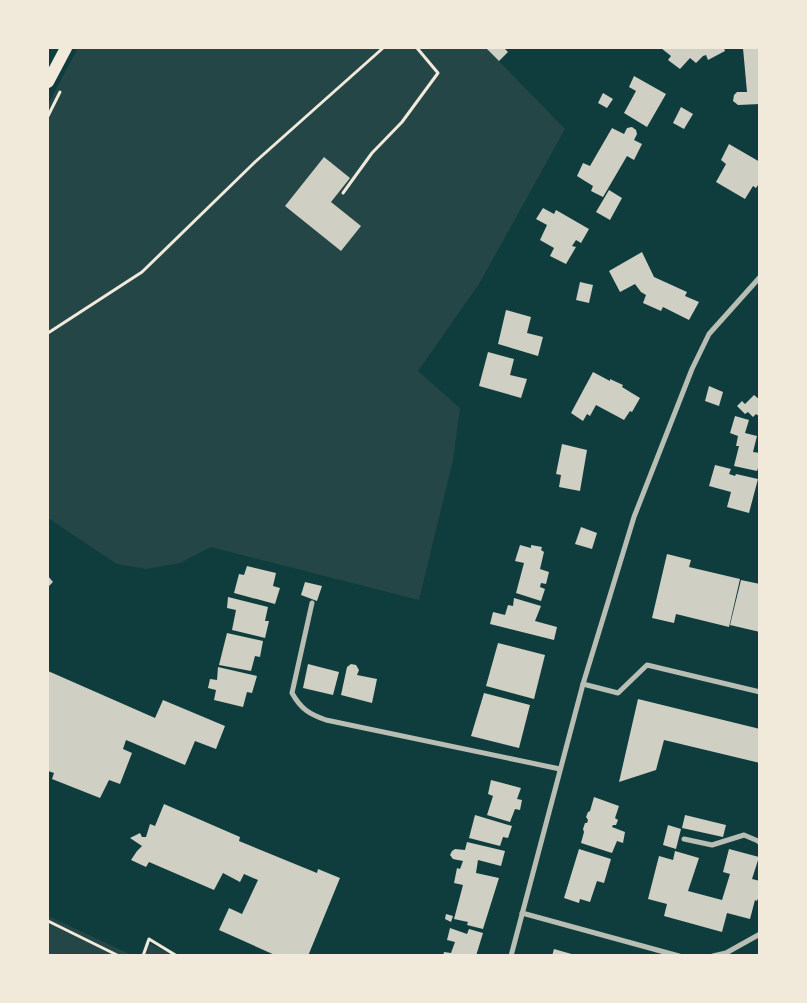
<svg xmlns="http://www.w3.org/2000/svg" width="807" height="1003" font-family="Lato,sans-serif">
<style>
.green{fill:#244646}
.building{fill:#cfcfc3}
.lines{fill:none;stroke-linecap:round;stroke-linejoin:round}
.path{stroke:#f1e9da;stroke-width:3}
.minor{stroke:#b8beb3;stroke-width:5}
.primary{stroke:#f1e9da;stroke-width:12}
</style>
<rect width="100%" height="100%" fill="#0f3d3e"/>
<!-- green -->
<g class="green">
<polygon points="78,48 486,48 565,129 479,284 418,371 460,408 453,460 419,600 211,547 180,563 146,569 117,564 48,518 48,104"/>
<polygon points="48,916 132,955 48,955"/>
<polygon points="146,942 175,955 140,956"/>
</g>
<!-- building -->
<g class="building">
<polygon points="486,48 504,48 508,52 499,61"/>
<polygon points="661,48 724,48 725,51 708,60 706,55 703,56 696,63 690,58 680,69 668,60 671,56"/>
<polygon points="743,48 760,48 760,104 738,105 733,101 734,95 737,92 747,92"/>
<polygon points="634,76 666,94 647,127 624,113 636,91 629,87"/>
<polygon points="603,93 613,99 607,108 598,103"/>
<polygon points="681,107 693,114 684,129 673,123"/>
<polygon points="632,127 636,130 637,134 634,140 642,144 634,160 627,156 603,197 591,191 593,186 577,176 583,163 590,166 612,128 624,134 627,128"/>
<polygon points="729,144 760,162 760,182 756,188 753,186 745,199 716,182 726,164 721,160"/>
<polygon points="324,157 350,178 331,202 361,226 341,251 285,206"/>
<polygon points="609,190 622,198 610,220 596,212"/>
<polygon points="543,208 554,214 556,210 589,229 581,243 576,240 572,246 576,247 566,264 550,256 554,248 540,240 547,225 536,219"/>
<polygon points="642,252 654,277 687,292 685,296 699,302 689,320 663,307 661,311 643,303 646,295 641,292 635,284 620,292 609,271"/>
<polygon points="580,282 593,285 589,303 576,300"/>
<polygon points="506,310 531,317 527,333 543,337 538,356 498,344"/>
<polygon points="488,352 514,359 510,375 527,379 521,398 479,386"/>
<polygon points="593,372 610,381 610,379 623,385 622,387 640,398 632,412 630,411 624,420 596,405 590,416 587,414 583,421 571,413"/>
<polygon points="709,386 723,392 719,406 705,401"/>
<polygon points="754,395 760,400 760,417 756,414 753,417 748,412 745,414 737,406 742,401 745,404"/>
<polygon points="735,416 749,420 745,433 757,436 753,452 760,453 760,462 757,471 734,466 739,446 736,446 738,436 730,433"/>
<polygon points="562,444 587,450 580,491 559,487 561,475 556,474"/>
<polygon points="715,465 731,469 729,474 735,476 736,474 758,479 749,513 727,507 731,492 709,486"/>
<polygon points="581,527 597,533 592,549 575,544"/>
<polygon points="520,545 531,548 531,545 542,547 541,550 544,552 540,569 549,572 546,584 541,583 540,587 545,589 541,601 516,593 524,563 515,561"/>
<polygon points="667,554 691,560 689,567 740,579 729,627 676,614 674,623 652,618"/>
<polygon points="247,566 276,573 273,586 280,588 275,604 234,593 239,574 244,575"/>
<polygon points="48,576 53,582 48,587"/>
<polygon points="741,580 760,584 760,632 730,625"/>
<polygon points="305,582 322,586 317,601 301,595"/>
<polygon points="228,597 268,607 265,621 269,621 265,638 232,630 236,610 227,608"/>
<polygon points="514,598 541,606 535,621 557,627 554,640 490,624 493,612 505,615 508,605 513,606"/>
<polygon points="227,633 263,641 260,657 255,656 251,671 219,665"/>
<polygon points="498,643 545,655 534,699 486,686"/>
<polygon points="308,664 339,672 333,695 303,688"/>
<polygon points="351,664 356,665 359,670 357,675 377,679 372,703 341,695 347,667"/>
<polygon points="218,667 257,676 252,693 247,692 243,707 214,700 216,690 208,688 210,679 217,680"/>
<polygon points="48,671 155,718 163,700 225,726 216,749 195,741 185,765 126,740 123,749 132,753 120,784 109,780 100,798 52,779 54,773 48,771"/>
<polygon points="484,693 530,705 519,748 471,736"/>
<polygon points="638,699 760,729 760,763 664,740 656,770 619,782"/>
<polygon points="491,780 521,788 517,799 522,800 520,810 515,809 510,822 487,815 493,796 488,794"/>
<polygon points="594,797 619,806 615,818 618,820 616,825 613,825 612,827 625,832 623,843 617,841 612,853 581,843 584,832 583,829 585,823 587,823 588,820 586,817 588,812 590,811"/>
<polygon points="164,804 240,837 239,841 317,873 318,869 340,878 308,956 277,956 219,930 229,908 242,914 258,880 244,874 240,882 223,873 214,890 149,862 146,867 131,860 137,851 142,846 130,838 140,833 142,837 146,837 150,824 155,826"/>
<polygon points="475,815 512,826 508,838 503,837 500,846 469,838"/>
<polygon points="685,815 726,825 723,837 682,828"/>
<polygon points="668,825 681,829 676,849 663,845"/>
<polygon points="467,842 505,851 501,866 478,860 476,873 499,878 483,929 467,925 468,922 454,919 463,885 454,883 457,868 460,869 463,861 453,859 450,855 452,851 455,849 465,850"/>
<polygon points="579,849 611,859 604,883 597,881 590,902 580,899 579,903 564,898"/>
<polygon points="729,849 759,857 752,879 760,881 760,893 757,901 755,900 750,919 727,913 722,932 664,916 667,904 648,899 659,856 673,860 675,851 699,858 688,891 722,900 730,874 723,872"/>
<polygon points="446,914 453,916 451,922 445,919"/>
<polygon points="450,928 467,934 469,929 483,933 476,956 443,956 444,952 451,953 455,942 447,940"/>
<polygon points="554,949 575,955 575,956 552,956"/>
</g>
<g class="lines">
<!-- path -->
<g class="path">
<polyline points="48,116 60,92"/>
<polyline points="343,193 372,153 402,122 438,73 417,48"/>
<polyline points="48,333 142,272 255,162 383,48"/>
<polyline points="48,921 119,956"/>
<polyline points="143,956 149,939 177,956"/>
</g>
<!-- minor -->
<g class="minor">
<path d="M 312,603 L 292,693 C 301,709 309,714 326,720 L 560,769"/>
<polyline points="583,684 618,693 647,665 760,692"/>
<polyline points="684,839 712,845 744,835 758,841 760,843"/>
<polyline points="522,913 679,956"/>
<polyline points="511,956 583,684 634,517 692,369 709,334 760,277"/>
<polyline points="713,956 726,953 760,934"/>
</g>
<!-- primary -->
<polyline class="primary" points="48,82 66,48"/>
</g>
<!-- border -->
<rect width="807" height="1003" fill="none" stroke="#f1e9da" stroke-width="98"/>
</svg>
